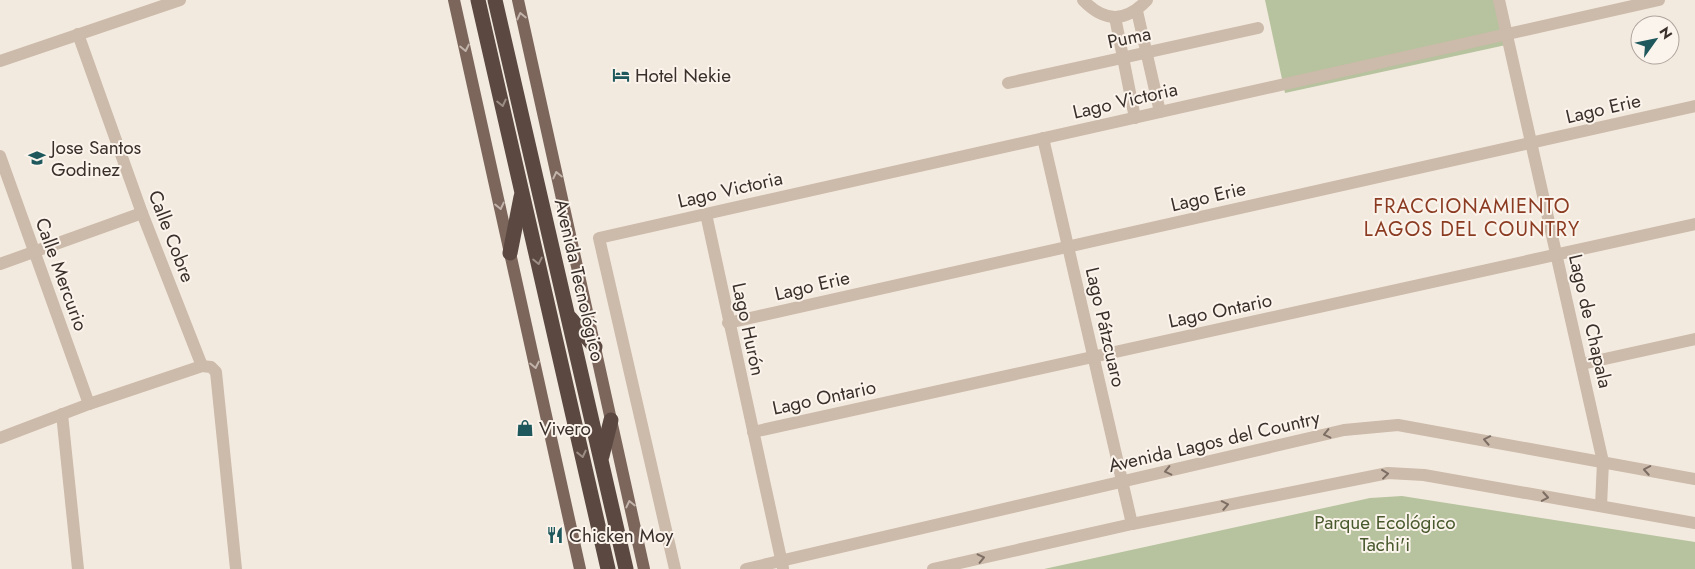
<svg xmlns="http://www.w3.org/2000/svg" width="1695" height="569" font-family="Jost,sans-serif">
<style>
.green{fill:#b6c39e}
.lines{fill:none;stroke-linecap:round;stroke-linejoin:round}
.minor{stroke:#ccbaaa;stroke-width:12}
.major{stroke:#7c665b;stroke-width:12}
.highway{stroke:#5b4941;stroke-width:15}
.oneway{stroke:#c2b4ab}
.oneway2{stroke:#9b8d85}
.oneway3{stroke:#7c6e64}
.labels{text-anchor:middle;stroke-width:4;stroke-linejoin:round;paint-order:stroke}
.street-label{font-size:19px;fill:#3a2f2a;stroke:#fbf4ec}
.poi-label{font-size:19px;fill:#3a2f2a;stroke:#fbf4ec;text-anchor:start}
.park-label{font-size:19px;fill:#48592d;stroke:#fbf4ec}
.neighbourhood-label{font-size:20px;letter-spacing:1px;fill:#8b3b21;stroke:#fbf4ec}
</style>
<rect width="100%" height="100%" fill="#f3eadf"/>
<!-- green -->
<g class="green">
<polygon points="1265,0 1496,0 1506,45 1285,93"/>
<polygon points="1402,496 1695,542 1695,569 1044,569 1370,498"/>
</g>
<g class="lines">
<!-- minor -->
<g class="minor">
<path d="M 1083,0 C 1105,23 1126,22 1147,0"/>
<polyline points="1499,0 1603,462 1601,506"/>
<polyline points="1137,11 1160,112"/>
<polyline points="1115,17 1135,118"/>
<polyline points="78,34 142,213 202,366"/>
<polyline points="0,61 180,0"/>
<polyline points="1008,83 1258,28"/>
<polyline points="1043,138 1132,524"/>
<polyline points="0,156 89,404"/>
<polyline points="706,214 783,568"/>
<polyline points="0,264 142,213"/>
<polyline points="728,323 1695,106"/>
<polyline points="1582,364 1695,339"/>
<polyline points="62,414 78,569"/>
<polyline points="753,432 1695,224"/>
<polyline points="0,438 89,404 202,366 211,367 216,372 236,569"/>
<polyline points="675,569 599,238 1659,0"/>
<polyline points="746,569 1344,430 1398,425 1695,479"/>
<polyline points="933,569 1132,524 1388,473 1424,475 1695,523"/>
</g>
<!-- major -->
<g class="major">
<polyline points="454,0 580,569"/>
<polyline points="518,0 644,569"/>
</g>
<!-- highway -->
<g class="highway">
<polyline points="478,0 608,569"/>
<polyline points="495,0 626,569"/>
<polyline points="510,253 521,197"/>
<polyline points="570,318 595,347"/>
<polyline points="602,456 611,420"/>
</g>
</g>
<!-- one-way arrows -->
<defs><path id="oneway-chevron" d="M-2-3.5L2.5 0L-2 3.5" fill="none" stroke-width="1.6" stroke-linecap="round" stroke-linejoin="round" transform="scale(1.25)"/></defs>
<g class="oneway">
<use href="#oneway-chevron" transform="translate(521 16) rotate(-103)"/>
<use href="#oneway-chevron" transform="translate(465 48) rotate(78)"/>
<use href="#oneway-chevron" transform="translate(557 175) rotate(-103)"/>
<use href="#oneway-chevron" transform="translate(500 206) rotate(77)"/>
<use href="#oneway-chevron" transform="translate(535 365) rotate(78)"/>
<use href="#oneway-chevron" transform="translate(630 504) rotate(-103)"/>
</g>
<g class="oneway2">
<use href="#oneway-chevron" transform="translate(502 103) rotate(77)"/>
<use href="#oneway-chevron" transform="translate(538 261) rotate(78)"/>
<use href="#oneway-chevron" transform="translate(582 454) rotate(77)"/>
</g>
<g class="oneway3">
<use href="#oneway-chevron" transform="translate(1327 434) rotate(167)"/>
<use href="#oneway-chevron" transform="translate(1487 440) rotate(-169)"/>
<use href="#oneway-chevron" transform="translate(1647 470) rotate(-170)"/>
<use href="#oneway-chevron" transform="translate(1168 471) rotate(167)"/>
<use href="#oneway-chevron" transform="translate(1385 474) rotate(-7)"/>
<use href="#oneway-chevron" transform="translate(1545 497) rotate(10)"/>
<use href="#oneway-chevron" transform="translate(1225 505) rotate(-11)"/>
<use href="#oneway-chevron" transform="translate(981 558) rotate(-13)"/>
</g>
<!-- icons -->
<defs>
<g id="hotel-bare" transform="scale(1.35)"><path d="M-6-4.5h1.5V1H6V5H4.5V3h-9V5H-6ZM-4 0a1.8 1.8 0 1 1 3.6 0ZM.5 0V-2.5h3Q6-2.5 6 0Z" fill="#1e585c" stroke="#fbf4ec" stroke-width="2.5" paint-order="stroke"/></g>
<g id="school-bare" transform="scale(1.35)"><path d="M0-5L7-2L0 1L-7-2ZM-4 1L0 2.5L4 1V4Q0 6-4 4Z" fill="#1e585c" stroke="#fbf4ec" stroke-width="2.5" paint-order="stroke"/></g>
<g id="shop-bare" transform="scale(1.35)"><path d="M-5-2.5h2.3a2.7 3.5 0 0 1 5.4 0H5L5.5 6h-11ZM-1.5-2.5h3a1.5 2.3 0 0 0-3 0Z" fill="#1e585c" stroke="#fbf4ec" stroke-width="2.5" paint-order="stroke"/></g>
<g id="restaurant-bare" transform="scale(1.35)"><path d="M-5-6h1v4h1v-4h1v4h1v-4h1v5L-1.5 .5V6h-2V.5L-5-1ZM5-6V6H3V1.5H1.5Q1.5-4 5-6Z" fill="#1e585c" stroke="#fbf4ec" stroke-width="2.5" paint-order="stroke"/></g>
</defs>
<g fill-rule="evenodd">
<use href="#hotel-bare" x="621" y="75"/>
<use href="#school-bare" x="37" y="158"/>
<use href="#shop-bare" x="525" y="428"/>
<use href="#restaurant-bare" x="555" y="535"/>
</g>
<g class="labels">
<!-- street labels -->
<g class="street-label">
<text transform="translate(1129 37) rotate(-12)" y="7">Puma</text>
<text transform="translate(1125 100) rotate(-13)" y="7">Lago Victoria</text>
<text transform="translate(1603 108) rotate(-13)" y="7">Lago Erie</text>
<text transform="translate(730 189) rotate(-13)" y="7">Lago Victoria</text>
<text transform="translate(1208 196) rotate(-13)" y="7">Lago Erie</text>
<text transform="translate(172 236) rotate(69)" y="7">Calle Cobre</text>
<text transform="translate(62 274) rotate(70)" y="7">Calle Mercurio</text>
<text transform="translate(580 280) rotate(77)" y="7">Avenida Tecnológico</text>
<text transform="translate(812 285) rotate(-13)" y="7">Lago Erie</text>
<text transform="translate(1220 310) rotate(-12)" y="7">Lago Ontario</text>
<text transform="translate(1591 321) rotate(77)" y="7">Lago de Chapala</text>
<text transform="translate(1106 327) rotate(77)" y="7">Lago Pátzcuaro</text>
<text transform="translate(749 329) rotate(78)" y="7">Lago Hurón</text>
<text transform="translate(824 397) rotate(-12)" y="7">Lago Ontario</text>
<text transform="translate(1214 441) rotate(-13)" y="7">Avenida Lagos del Country</text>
</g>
<!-- poi labels -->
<g class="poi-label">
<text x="635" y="82">Hotel Nekie</text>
<text x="51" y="154">Jose Santos<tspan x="51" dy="22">Godinez</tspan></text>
<text x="539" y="435">Vivero</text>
<text x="569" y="542">Chicken Moy</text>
</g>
<!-- park labels -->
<g class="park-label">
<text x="1385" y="529">Parque Ecológico<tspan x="1385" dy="22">Tachi'i</tspan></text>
</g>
<!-- neighbourhood labels -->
<g class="neighbourhood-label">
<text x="1472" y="213">FRACCIONAMIENTO<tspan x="1472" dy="23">LAGOS DEL COUNTRY</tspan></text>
</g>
</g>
<!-- north arrow -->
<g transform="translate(1655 40) rotate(57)"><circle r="24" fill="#fbf4ec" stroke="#aea59e"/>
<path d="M0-4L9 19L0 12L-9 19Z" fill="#1e585c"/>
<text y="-8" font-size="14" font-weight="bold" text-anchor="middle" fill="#3a2f2a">N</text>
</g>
</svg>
